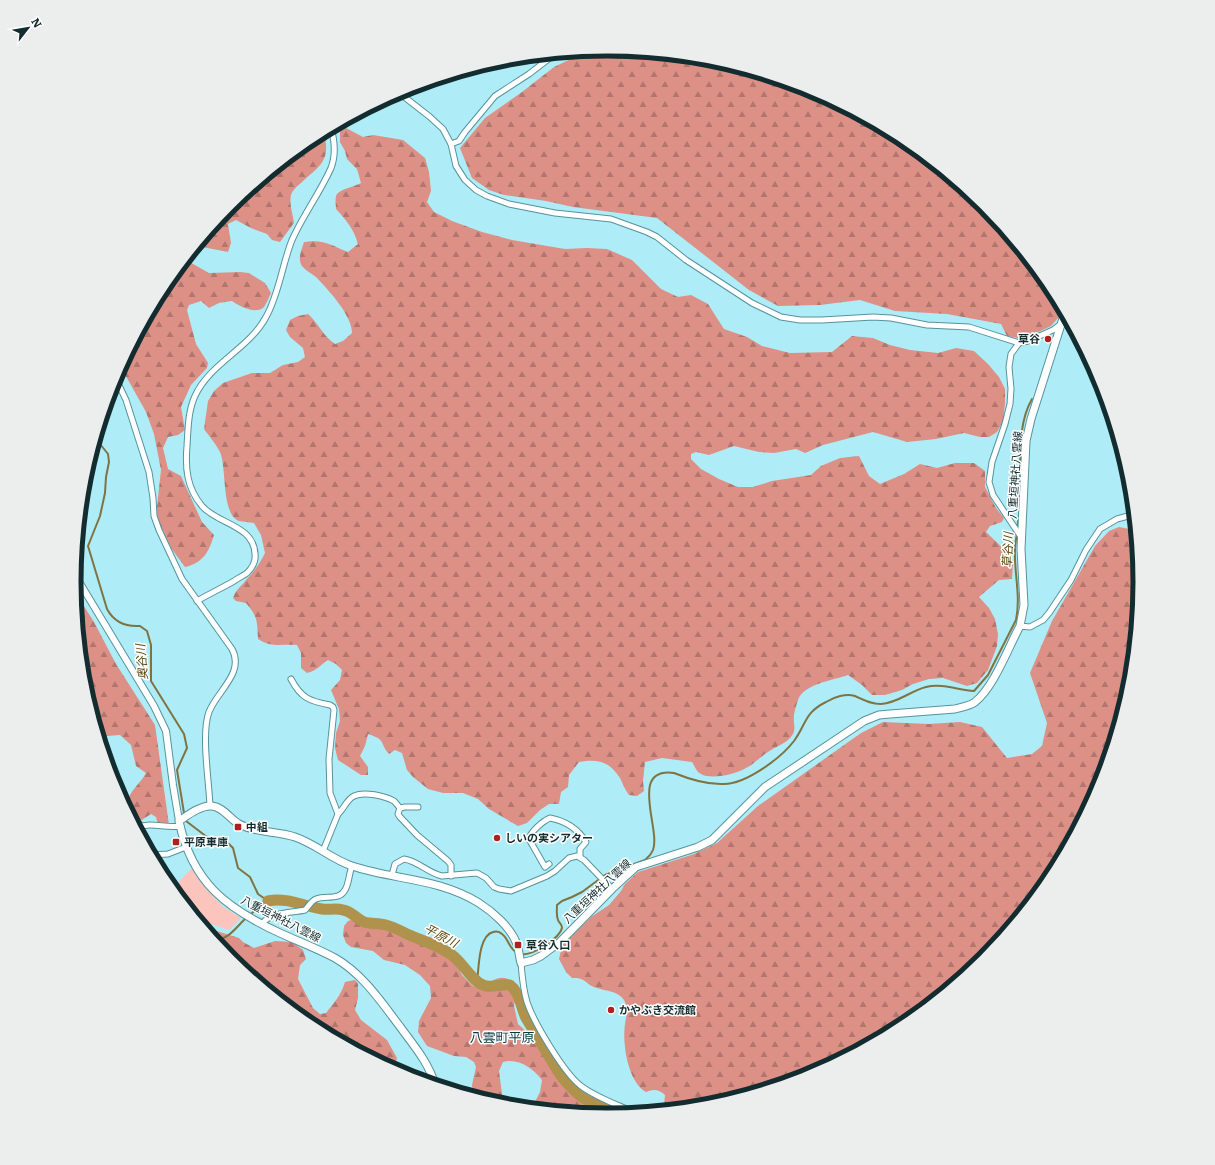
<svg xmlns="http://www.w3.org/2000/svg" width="1215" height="1165" font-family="Literata,'Noto Sans JP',serif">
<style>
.green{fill:#fbc4bc}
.forest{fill:url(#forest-firs)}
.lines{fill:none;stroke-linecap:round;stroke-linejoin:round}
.stream{stroke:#807343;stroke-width:2}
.river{stroke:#af924c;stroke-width:11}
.minor-casing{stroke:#55939b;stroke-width:7}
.tertiary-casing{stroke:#55939b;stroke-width:8}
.secondary-casing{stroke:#55939b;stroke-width:9}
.minor{stroke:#fff;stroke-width:5}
.tertiary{stroke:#fff;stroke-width:6}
.secondary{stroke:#fff;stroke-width:7}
.poi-dot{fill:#b0201e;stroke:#fff;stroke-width:1.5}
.labels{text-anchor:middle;stroke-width:3;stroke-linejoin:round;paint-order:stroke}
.poi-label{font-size:11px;font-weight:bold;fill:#122c2f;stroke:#fff;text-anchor:start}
.street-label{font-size:11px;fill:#122c2f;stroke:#fff}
.water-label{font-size:12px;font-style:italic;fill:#5a460d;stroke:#fff}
.quarter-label{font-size:13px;fill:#053a40;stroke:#fff}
.rim{fill:none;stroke:#122c2f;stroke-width:5}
</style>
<defs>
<pattern id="forest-firs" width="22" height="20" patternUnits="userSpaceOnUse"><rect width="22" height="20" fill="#dd9086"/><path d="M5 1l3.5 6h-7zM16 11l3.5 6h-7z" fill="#b2766e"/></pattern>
</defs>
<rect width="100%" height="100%" fill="#aeedf7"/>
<!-- green -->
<polygon class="green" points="192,868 204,886 222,906 241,918 229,930 208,923 202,926 172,889"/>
<!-- forest -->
<g class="forest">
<polygon points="608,49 712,59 812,90 904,139 985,205 1051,286 1063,308 1059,312 1058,318 1051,326 1023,339 1007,336 1001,324 947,314 895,311 860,300 820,305 778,306 749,290 657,218 573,207 546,201 504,195 489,190 472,178 460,148 485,118 522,92 554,67 577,56 581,52"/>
<path d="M 346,128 L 363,137 L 373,135 L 403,140 L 425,158 L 429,172 L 431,191 L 427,202 L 434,212 L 452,221 L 482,232 L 512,240 L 565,249 L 587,248 L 607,249 L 632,260 L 661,289 L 678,297 L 691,295 L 708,304 L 724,329 L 747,337 L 762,346 L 790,353 L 832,352 L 852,336 L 873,338 L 890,345 L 910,350 L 938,353 L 956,348 L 974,351 L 988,364 L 999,377 L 1005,389 L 1005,403 L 1003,422 L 997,432 L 989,437 L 980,437 L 964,433 L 936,439 L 907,442 L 873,432 L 823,445 L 805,453 L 796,449 L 774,453 L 759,452 L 734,446 L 709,455 L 696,452 L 691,454 L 691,459 L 701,469 L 719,479 L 738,487 L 753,487 L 772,481 L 811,475 L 821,466 L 840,458 L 859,456 L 869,476 L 880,484 L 904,474 L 920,464 L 937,468 L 955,463 L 974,463 L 985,471 L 985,487 L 996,508 L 1004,518 L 1002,522 L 990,526 L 986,532 L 1007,552 L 1013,562 L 1012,579 L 999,580 L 979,597 L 989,608 L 995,619 L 998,634 L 997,646 L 988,670 L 977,683 L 967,686 L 943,678 L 929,679 L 913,684 L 902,690 L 885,695 L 872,695 L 862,685 L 848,675 C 834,680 809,683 800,696 C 798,698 794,713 794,716 C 793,723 796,728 793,734 C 787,744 776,746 768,752 C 760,757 754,764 746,768 C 737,774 711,780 701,774 C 697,772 695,767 692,762 L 662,758 L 645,762 L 643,781 L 644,791 L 637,796 L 629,795 C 625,790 623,784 620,778 C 609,761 598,759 579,762 L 569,775 L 568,787 L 561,792 L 559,804 L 549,804 L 540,810 L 527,823 L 518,826 L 489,809 L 478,799 L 463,793 L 443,793 L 428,789 L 413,777 L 407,770 L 402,753 L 395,750 L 389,754 C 379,743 387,740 368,734 L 365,746 L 360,756 L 368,767 L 368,775 L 361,775 L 338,760 L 335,748 L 336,733 L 340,721 L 339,709 L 331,690 L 340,680 L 342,670 L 336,664 L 328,660 C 320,665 317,671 307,673 L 301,668 L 301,653 L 297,645 C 281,644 272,648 258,639 C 257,621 258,617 246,603 L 236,601 L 233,598 C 237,588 240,588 246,580 C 254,572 260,563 265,553 L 261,535 L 254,523 C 249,522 243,522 239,521 C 221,514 227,468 220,452 C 216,444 209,436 204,429 L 208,401 L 214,391 L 223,383 L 252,373 L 270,373 L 283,365 L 298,362 L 305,357 L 303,348 L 290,337 L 286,330 L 290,320 L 298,316 L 308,314 C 319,324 323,336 335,344 L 343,341 L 352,333 C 352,315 329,291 317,278 C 313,274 306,271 302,266 C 297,258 302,249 304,242 C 325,239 330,245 348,252 L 358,244 C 354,229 346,220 336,209 C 336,206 335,200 336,196 C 339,189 354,187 361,183 L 357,169 L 347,159 L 345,151 L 340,142 L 340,132 Z"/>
<path d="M 324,132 C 331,162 320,165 301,183 C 297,186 292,191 291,195 C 289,204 293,215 294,223 L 280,242 L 272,240 L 267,234 L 251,228 L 236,220 L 228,224 L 231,243 L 228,252 L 197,246 L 230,205 L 311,139 Z"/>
<path d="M 186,260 L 209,273 L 240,272 L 249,273 L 265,283 L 271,293 C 269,297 266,305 263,308 C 254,314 239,306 232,301 L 219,303 L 209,308 L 201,301 L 189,305 L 187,310 L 196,344 L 208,363 L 207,368 L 191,385 L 181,407 L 185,430 L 178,435 L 168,437 L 163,448 L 168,469 L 181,476 L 202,522 L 214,535 C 209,552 203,563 185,567 L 171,548 L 156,516 L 161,470 L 154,434 L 146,412 L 127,378 L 119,369 L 164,286 Z"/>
<path d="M 1119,527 L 1129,529 L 1136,529 L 1141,583 L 1131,687 L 1100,787 L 1051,879 L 985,960 L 904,1026 L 811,1075 L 711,1106 L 665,1110 L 664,1106 L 665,1095 C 659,1089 653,1089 646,1092 C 628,1082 622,1044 625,1024 C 626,1016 629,1009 624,1000 C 618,991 606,991 597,988 C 585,985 587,977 572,978 L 566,972 L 559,959 L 562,946 L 591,917 L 609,905 L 621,891 L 625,884 L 638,872 L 694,854 L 717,843 L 758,806 L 861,733 L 883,722 L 929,724 L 960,722 L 982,727 L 1007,758 L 1032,754 L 1042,746 L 1047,723 L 1030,673 L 1052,621 L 1095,546 L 1109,531 Z"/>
<path d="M 75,592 L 94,622 L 116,664 L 155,725 L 169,825 L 158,825 L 156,817 L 151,814 L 137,823 L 131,816 C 133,808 133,804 129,797 C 134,787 141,782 146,773 L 136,766 L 131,745 L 120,735 L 107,736 L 101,740 L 84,686 Z"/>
<path d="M 354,919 L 371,926 L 410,930 L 432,938 L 446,945 L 462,975 L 473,986 L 482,988 C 497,977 502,973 518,985 L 514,1006 L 518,1024 L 529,1034 L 540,1049 L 552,1069 L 564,1086 L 581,1101 L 595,1111 L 605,1111 L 613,1113 L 616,1115 L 607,1116 L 538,1109 L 535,1102 L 540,1092 L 542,1080 C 533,1068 518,1058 503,1062 L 499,1071 L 503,1102 L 500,1105 L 473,1097 L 472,1085 L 476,1067 L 474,1062 L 466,1057 L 454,1056 L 427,1046 L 418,1032 L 419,1021 L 431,998 L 430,986 L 420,975 L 405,965 L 384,960 L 373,951 L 351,947 L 346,943 L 343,935 L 344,926 L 348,921 Z"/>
<path d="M 204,927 L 239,938 L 243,942 L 254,948 L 275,941 L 292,942 L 303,950 L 306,959 L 300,965 L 298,979 L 313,1008 L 320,1014 L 326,1013 C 334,1003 341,995 345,982 L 355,980 L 358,984 L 358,998 L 355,1010 L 361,1020 L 387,1040 L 397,1058 L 394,1068 L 395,1071 L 311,1026 L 230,960 Z"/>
</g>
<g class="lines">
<!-- stream -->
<g class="stream">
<path d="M 95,443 L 100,444 L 108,454 L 109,462 L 106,477 L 105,493 L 100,516 L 88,546 L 107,609 C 114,622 125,627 140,626 L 147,631 L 151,645 L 151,681 L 184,734 L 187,748 L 177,770 L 184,813"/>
<path d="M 1020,488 C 1021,459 1017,425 1032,399"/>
<polyline points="1017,530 1019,514"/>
<polyline points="186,821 207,837 229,844 233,848 238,868 250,877 258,894 268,901"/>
<polyline points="250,915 258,907 268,901"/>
<path d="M 214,940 C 229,940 237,926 246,918"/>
<path d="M 522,954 C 532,956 560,938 562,928 C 562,924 559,923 558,920 C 556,915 557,910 557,905 L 562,901 L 572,897 L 582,892 L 605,875 L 645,860 C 648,857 651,855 653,850 C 661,829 628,767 674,773 C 689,779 707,785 724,784 C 746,784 781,758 794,741 C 807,723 804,713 826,702 C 834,697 846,693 855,696 C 864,700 870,704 881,704 C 898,703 910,691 926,687 C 942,683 958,690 974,691 L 988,675 L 1016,620 C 1021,596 1014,573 1015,550 C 1015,545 1016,539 1017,534"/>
<path d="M 477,982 C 479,969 478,936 493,932 C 496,931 499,931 502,934 C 509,939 509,950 518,953"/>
</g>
<!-- river -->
<path class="river" d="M 268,901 C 287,897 303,906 322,909 C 329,910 336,908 343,910 C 351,911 357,919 364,922 C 371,924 379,923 386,925 C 395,927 404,933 414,937 C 427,942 441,947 452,955 C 463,963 472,981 483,985 C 491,989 501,983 510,985 C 521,994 520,1006 526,1018 L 559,1073 C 568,1085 579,1098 593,1103 C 603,1107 613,1110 623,1114"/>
<!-- minor casing -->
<g class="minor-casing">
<g id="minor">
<polyline points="398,92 430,117 443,129 451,144 456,166 465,180 476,190 487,196 509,204 555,213 611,219 647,232 657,237 686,260 752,303 781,317 800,320 822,320 873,317 891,318 927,325 969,327 1019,343 1028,341 1053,330 1061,324 1071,324"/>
<polyline points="451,144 459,141 465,132 495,96 529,74 555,54"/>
<polyline points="1019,343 1011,354 1009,367 1011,389 1010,404 1005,424 992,462 989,482 993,495 1021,537"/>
<path d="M 115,377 L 126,400 L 149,472 L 153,498 L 154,516 L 159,530 L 182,579 L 232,649 C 245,673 217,691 209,712 C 201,733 209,781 210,806"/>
<path d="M 197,601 C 209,594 222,588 234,581 C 238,578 243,576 247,573 C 252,568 256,561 255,554 C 254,525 217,524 202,506 C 187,488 185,469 187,446 C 188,430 188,411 195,396 C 210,363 249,349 266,317 C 279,294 282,265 292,240 C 303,215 320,193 331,168 C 336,155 335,142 331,128"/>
<polyline points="1020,626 1030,627 1043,620 1049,613 1071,580 1086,550 1100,529 1117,519 1128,516 1135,517"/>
<path d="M 291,679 C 301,698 309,701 330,705 L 333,707 L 334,710 L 329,759 L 330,793 L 338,814 L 323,851"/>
<path d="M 119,795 C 131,802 125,805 130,814 C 132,818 138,823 142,826"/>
<polyline points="418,807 405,807 400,808 398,814 400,817 417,835 448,861 451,865 451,876"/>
<path d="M 338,814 C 344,809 347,799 354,796 C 364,791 385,796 394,801 C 396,803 398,806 400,808"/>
<path d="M 137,828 C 151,821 165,829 180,826"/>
<polyline points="151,855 168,854 186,847"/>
<path d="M 549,864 L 545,867 L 529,839 C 530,832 543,821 550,818 C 566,821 578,829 586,842 L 580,849 L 580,857"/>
<path d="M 392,875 L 395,864 L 404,859 C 418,861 428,873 442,876 L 477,873 L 486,878 L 494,887 L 499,889 L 511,891 L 547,876 L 555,871 L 569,858 L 577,856 L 584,860 L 612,889"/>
<path d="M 262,924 C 270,912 292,913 305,910 C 309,906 311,901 316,899 C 326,895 339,901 345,890 C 349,884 349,873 352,866"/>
<path d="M 521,963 C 522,976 523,989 527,1002 C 534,1023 564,1073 581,1086 C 597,1098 618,1105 636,1113"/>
</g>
</g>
<!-- tertiary casing -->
<g class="tertiary-casing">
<polyline id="tertiary" points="75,575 154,706 166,731 173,785 179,821"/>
</g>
<!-- secondary casing -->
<g class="secondary-casing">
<path id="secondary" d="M 435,1085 C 429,1063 414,1046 401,1028 C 382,1003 363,974 335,958 C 318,949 300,942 282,934 C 227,909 192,883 179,821 C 188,815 201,805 212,806 C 223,807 230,819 239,824 C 256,833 277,831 295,837 C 316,844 331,859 352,866 C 394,880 439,878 479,903 C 493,912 510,927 516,942 C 519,948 519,956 521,963 L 533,960 L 541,956 L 560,942 L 612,889 L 636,867 L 698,847 L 712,840 L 765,787 L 864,721 L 879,715 L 890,714 L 955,709 C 962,707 970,706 975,702 C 994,687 1008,648 1020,626 L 1024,605 L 1021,549 L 1026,441 L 1031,419 L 1065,312"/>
</g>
<!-- minor -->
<use href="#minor" class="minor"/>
<!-- tertiary -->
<use href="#tertiary" class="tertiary"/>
<!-- secondary -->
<use href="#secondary" class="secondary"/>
</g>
<!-- markers -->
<g class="poi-dot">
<circle cx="1048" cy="339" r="4"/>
<rect x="234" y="823" width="8" height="8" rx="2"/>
<circle cx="497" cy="838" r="4"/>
<rect x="172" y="838" width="8" height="8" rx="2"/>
<rect x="514" y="941" width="8" height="8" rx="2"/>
<circle cx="611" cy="1010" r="4"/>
</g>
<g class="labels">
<!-- poi labels -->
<g class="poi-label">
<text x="1040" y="343" text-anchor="end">草谷</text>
<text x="246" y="831">中組</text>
<text x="505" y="842">しいの実シアター</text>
<text x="184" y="846">平原車庫</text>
<text x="526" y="949">草谷入口</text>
<text x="619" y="1014">かやぶき交流館</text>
</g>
<!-- street labels -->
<g class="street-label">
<text transform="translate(1015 475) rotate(-86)" y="4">八重垣神社八雲線</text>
<text transform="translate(597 891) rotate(-43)" y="4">八重垣神社八雲線</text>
<text transform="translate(281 919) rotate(27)" y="4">八重垣神社八雲線</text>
</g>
<!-- water labels -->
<g class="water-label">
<text transform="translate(1008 550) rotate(-88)" y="4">草谷川</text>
<text transform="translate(142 662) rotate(-95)" y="4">奥谷川</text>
<text transform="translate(441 936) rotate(28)" y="4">平原川</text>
</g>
<!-- quarter labels -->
<g class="quarter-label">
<text x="502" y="1042">八雲町平原</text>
</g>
</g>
<!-- crop -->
<path d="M0 0H1215V1165H0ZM81 582a526 526 0 1 1 1052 0a526 526 0 1 1-1052 0Z" fill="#eceeee" fill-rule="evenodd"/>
<path class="rim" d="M81 582a526 526 0 1 1 1052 0a526 526 0 1 1-1052 0Z"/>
<!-- north arrow -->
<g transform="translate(28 28) rotate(59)" stroke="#ffffff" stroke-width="3" paint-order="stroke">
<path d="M0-3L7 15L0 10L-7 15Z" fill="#122c2f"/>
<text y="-6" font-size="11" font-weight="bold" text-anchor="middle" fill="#122c2f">N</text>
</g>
</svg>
